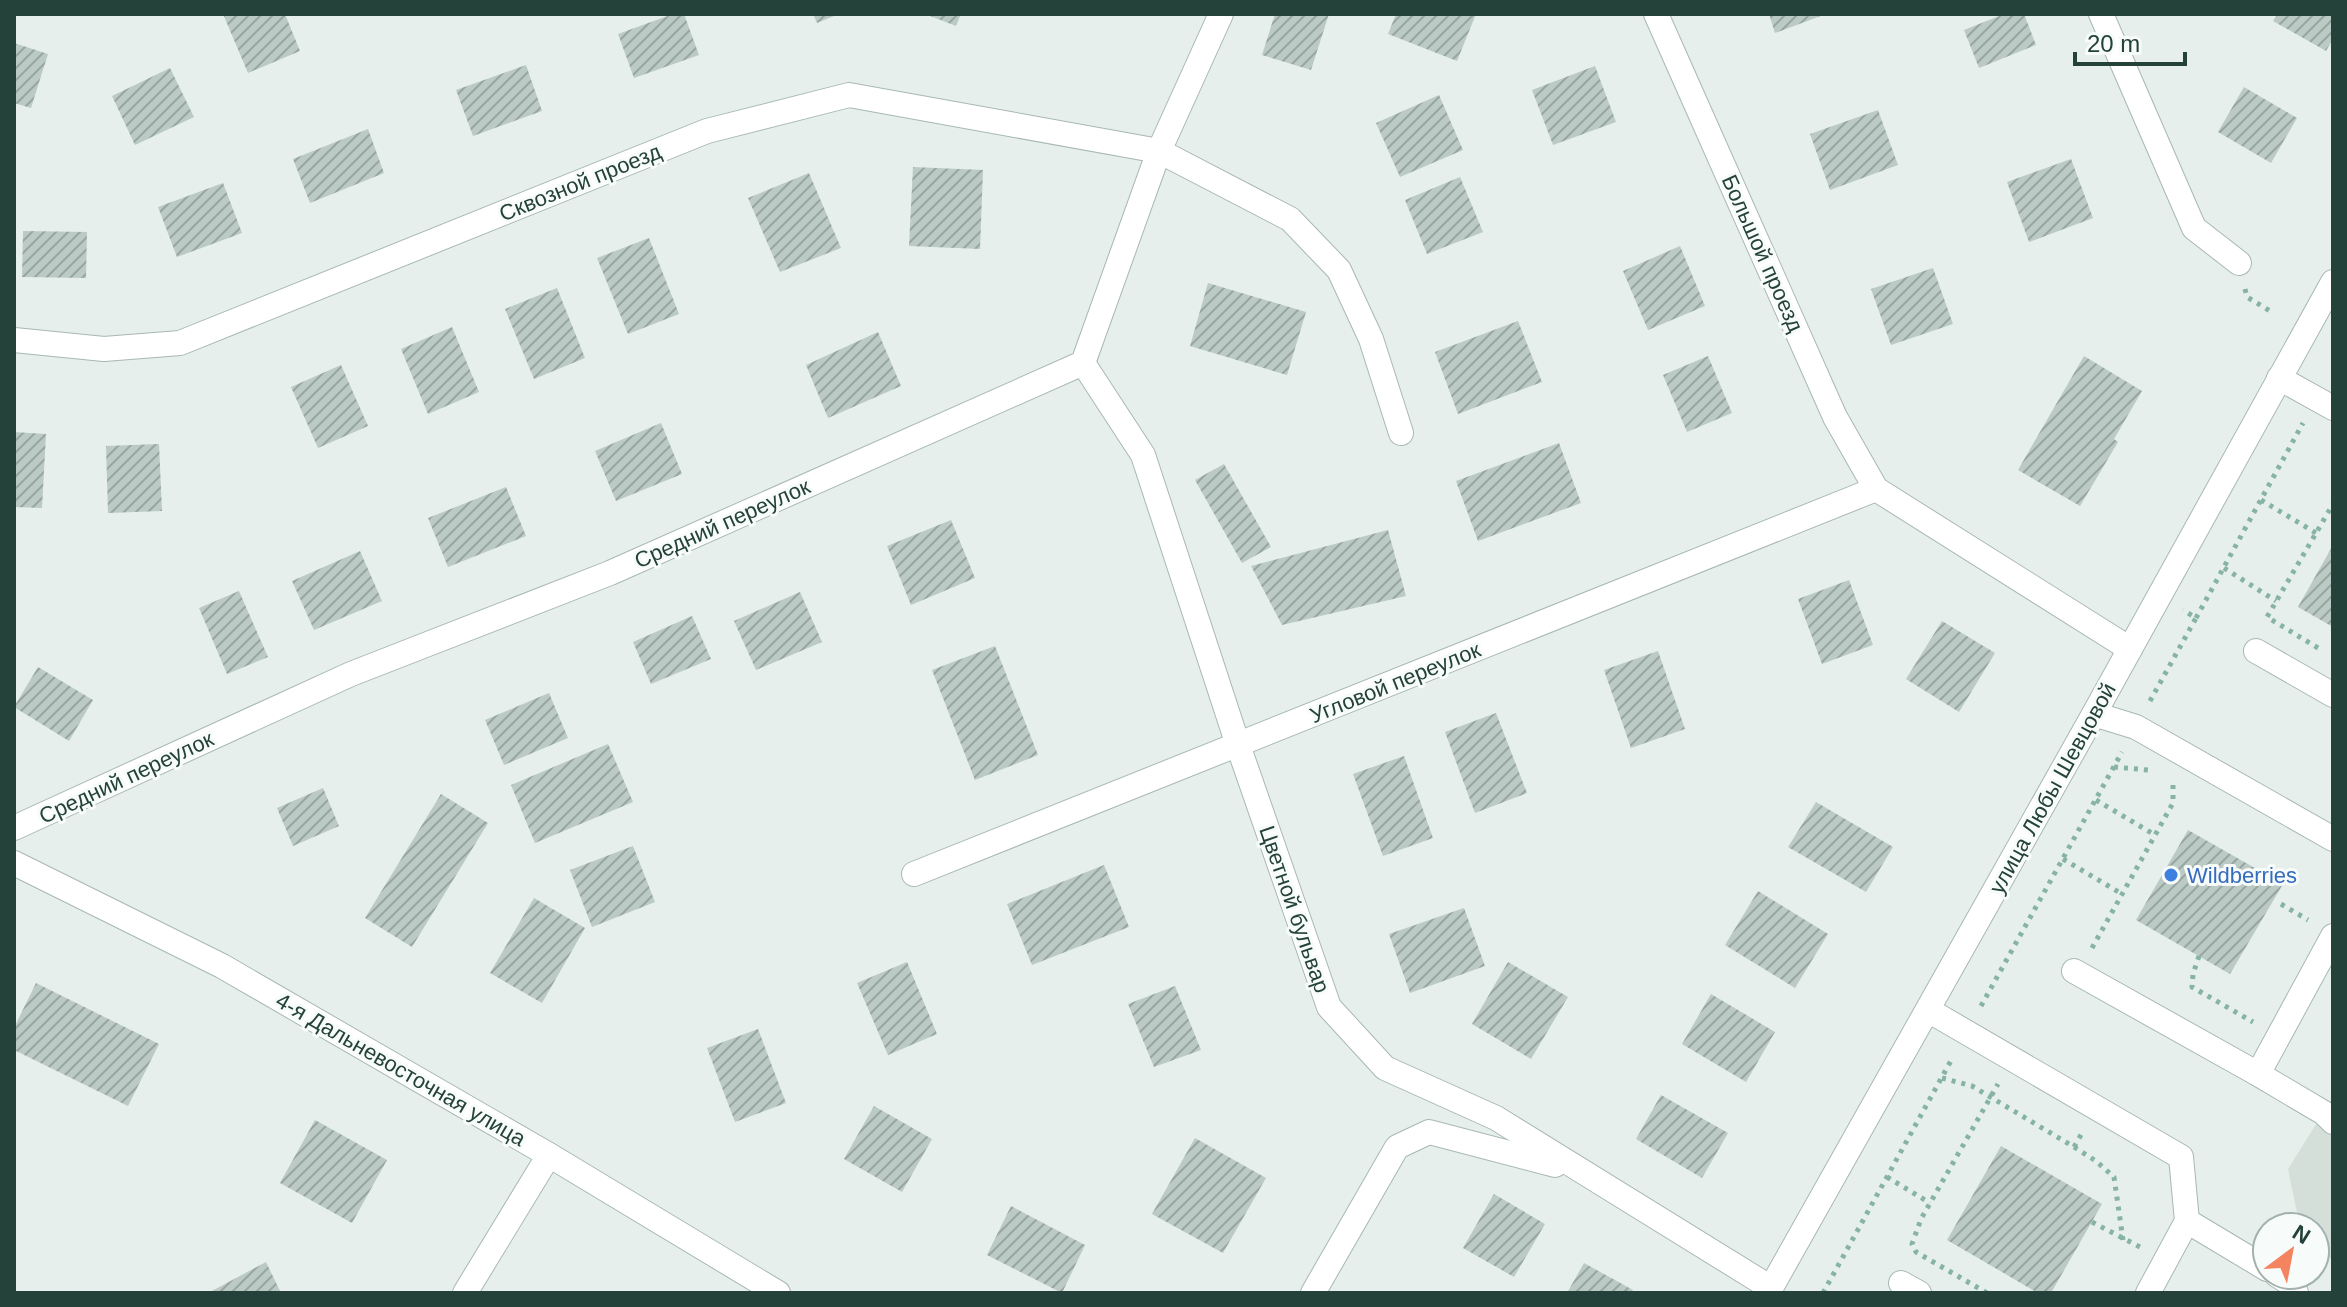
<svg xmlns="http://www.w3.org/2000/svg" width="2347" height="1307" font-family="Helvetica,sans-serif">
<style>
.built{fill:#d4dfda}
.building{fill:url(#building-hatch)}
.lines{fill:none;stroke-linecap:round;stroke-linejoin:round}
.minor-casing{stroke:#a8b8b2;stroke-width:26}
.path{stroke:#86b3a5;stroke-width:5;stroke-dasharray:4 6;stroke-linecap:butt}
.minor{stroke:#fff;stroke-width:24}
.shop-dot{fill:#3f7fe0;stroke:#f7fbf9;stroke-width:3}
.labels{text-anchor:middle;stroke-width:6;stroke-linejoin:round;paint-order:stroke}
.street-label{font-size:22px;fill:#24423a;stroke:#f7fbf9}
.shop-label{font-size:22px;fill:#366cbe;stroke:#f7fbf9;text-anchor:start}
</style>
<defs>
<pattern id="building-hatch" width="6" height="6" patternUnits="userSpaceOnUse" patternTransform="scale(2)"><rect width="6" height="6" fill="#bbcac4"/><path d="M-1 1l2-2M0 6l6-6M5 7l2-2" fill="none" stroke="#98a6a0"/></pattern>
</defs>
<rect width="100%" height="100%" fill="#e6efeb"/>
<!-- built -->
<polygon class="built" points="2333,1097 2333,1260 2315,1249 2315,1227 2300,1227 2288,1169"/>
<!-- building -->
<g class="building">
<polygon points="223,14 285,14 300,51 248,73"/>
<polygon points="673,14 684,14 699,55 634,78 618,34"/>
<polygon points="813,14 839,14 817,23"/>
<polygon points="925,14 961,14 956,26"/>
<polygon points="1275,14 1329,14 1311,70 1262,55"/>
<polygon points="1396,14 1476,14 1457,61 1388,34"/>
<polygon points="1769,14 1826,14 1775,33"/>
<polygon points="2004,14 2024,14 2036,45 1979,68 1964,30"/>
<polygon points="2278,14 2333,14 2333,39 2326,51 2273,21"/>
<polygon points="14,43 48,54 31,108 14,103"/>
<polygon points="526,65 542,111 473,136 456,90"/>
<polygon points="1595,66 1616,122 1553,145 1532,90"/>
<polygon points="170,68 194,117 135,145 112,96"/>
<polygon points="2244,87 2297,118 2271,163 2218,132"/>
<polygon points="1439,95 1463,150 1400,177 1376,123"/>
<polygon points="1878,110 1898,165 1830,190 1810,134"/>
<polygon points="368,129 384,173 310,203 293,159"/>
<polygon points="2071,159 2093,218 2029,242 2007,182"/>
<polygon points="913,167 983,170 980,249 909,246"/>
<polygon points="809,173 841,248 780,272 748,198"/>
<polygon points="1460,177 1483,232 1427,254 1405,200"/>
<polygon points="223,183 242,233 177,257 158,207"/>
<polygon points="23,231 87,232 86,278 22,277"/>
<polygon points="649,238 679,314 628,334 597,258"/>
<polygon points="1680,246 1705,306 1648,330 1623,271"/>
<polygon points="1933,268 1953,324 1891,345 1871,289"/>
<polygon points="1208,283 1306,312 1287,375 1190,346"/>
<polygon points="557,288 585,358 534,379 505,309"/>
<polygon points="1518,321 1542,382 1458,414 1435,352"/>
<polygon points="452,327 479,392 428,414 401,349"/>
<polygon points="878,332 901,386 828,418 806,365"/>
<polygon points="1708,356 1732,413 1687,432 1663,375"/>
<polygon points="2084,356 2142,391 2114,439 2118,442 2080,506 2018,470"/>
<polygon points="341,365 368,426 318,448 291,387"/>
<polygon points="661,423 682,474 616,501 595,451"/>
<polygon points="14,432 46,434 42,508 14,507"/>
<polygon points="1559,443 1581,503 1478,541 1456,481"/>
<polygon points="159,444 162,511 108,513 106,446"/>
<polygon points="1224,464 1271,547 1242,563 1195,480"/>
<polygon points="506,487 526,536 448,567 428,518"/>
<polygon points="951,520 975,578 911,605 887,546"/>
<polygon points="1388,530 1406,596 1282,625 1251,566"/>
<polygon points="2333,545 2333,627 2298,607"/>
<polygon points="360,551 382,601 314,630 292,581"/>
<polygon points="1849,580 1873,645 1822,664 1798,599"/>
<polygon points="239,591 268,657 227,674 199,608"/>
<polygon points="800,592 822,642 756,670 734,621"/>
<polygon points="692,616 711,659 651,684 633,642"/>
<polygon points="1942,621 1995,653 1959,712 1906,679"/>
<polygon points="995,646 1038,755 975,780 932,670"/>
<polygon points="1658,651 1685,729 1631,748 1604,670"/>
<polygon points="38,667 93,700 69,741 14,707"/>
<polygon points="549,693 568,738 504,765 485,720"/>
<polygon points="1496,713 1527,793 1475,813 1445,732"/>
<polygon points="608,744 633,802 535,843 511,785"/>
<polygon points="1404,756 1433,838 1383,856 1353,774"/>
<polygon points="323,788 339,826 293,846 277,808"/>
<polygon points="441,794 488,823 412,947 365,918"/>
<polygon points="1816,802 1893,847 1866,892 1788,847"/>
<polygon points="2188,830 2283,884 2230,974 2136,920"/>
<polygon points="633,846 655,902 592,927 570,870"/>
<polygon points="1104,865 1129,927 1032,965 1007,904"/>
<polygon points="1758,891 1828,934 1795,988 1725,945"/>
<polygon points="534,898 585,928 542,1003 490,973"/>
<polygon points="1464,908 1485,966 1410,993 1389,934"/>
<polygon points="907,962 937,1034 888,1055 857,983"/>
<polygon points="1508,962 1568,997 1531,1059 1472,1024"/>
<polygon points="36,983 159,1044 128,1106 14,1050 14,1028"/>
<polygon points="1175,986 1201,1050 1154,1067 1128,1004"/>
<polygon points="1711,994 1775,1032 1746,1082 1682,1044"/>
<polygon points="758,1029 786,1103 735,1122 707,1048"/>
<polygon points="1661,1095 1728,1133 1702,1178 1636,1139"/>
<polygon points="874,1106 932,1139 902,1192 844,1159"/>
<polygon points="315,1120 387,1160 352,1223 280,1183"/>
<polygon points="1195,1138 1266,1178 1223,1253 1152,1214"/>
<polygon points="2001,1146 2102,1204 2051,1293 2038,1293 1947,1240"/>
<polygon points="1494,1194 1545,1224 1514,1277 1463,1248"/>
<polygon points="1011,1206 1085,1245 1062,1293 987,1255"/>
<polygon points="266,1262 281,1293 208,1293"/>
<polygon points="1584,1263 1633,1290 1631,1293 1567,1293"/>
</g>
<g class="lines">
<!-- minor casing -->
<g class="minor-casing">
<g id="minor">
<polyline points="1656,14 1835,417 1876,489 2130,649"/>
<polyline points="2101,14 2194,228 2239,263"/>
<polyline points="14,340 104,349 180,343 707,131 849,95 1159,151 1290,219 1339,270 1371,339 1401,433"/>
<polyline points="1083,363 1143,455 1238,745 1329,1007 1385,1068 1496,1118 1771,1288 1768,1293"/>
<polyline points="2279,378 2333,408"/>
<polyline points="2256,651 2333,695"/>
<polyline points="2094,714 2136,727 2333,839"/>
<polyline points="14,828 351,674 610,573 1083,363 1159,151 1221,14"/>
<polyline points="14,863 222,966 549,1155 778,1293"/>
<polyline points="914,874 1876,489"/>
<polyline points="2074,971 2258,1074 2333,936"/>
<polyline points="1928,1010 2181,1157 2187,1221 2148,1293"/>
<polyline points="2258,1074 2324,1113 2333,1122"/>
<polyline points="2187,1221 2267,1269"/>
<polyline points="2277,1275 2293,1285 2296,1293"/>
<polyline points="1901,1283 1919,1293"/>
<polyline points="465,1293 549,1155"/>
<polyline points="1313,1293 1397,1147 1429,1132 1555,1165"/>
<polyline points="1768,1293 2094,714 2333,282"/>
</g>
</g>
<!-- path -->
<g class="path">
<polyline points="2245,289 2247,297 2270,311"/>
<polyline points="2261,500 2316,533"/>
<polyline points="2224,568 2276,601"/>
<polyline points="2196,618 2303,423"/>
<polyline points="2318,648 2267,617 2333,504"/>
<polyline points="2150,701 2196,618 2183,610"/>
<polyline points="2114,767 2148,770"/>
<polyline points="2096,800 2155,835"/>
<polyline points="2063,859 2122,894"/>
<polyline points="2281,904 2308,920"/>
<polyline points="2092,948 2173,803 2173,783"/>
<polyline points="2199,956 2193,974 2192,987 2253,1022"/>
<polyline points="1981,1006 2122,752"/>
<polyline points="1942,1078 1972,1086 2074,1147 2082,1133"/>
<polyline points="2074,1147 2096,1161 2114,1177 2123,1240"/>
<polyline points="1887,1177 1930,1203"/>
<polyline points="2092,1222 2140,1247"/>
<polyline points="1823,1293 1953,1057"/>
<polyline points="1987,1293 1916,1252 1912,1244 1921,1219 1998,1084"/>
</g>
<!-- minor -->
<use href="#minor" class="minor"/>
</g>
<!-- markers -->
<circle class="shop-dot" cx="2171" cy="875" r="8"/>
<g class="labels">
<!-- street labels -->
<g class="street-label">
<text transform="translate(580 182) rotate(-22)" y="8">Сквозной проезд</text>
<text transform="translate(1763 253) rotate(66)" y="8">Большой проезд</text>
<text transform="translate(722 523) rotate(-24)" y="8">Средний переулок</text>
<text transform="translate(1395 682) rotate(-22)" y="8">Угловой переулок</text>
<text transform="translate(126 777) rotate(-25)" y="8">Средний переулок</text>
<text transform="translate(2052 788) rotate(-61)" y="8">улица Любы Шевцовой</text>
<text transform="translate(1295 909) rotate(71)" y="8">Цветной бульвар</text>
<text transform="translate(401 1069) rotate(30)" y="8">4-я Дальневосточная улица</text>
</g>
<!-- shop labels -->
<g class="shop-label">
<text x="2187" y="883">Wildberries</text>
</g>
</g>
<!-- border -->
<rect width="2347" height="1307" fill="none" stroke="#24423a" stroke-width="32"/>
<!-- north arrow -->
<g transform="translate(2291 1251) rotate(32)"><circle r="38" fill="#f7fbf9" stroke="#a3b1ad" stroke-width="2"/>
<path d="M0-6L14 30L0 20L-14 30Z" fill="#f4845f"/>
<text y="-12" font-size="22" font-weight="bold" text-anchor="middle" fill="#24423a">N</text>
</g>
<!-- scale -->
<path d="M2075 52v12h110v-12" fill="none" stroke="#24423a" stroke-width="4"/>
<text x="2087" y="52" font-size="24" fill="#24423a" stroke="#f7fbf9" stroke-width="6" paint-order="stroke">20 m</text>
</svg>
